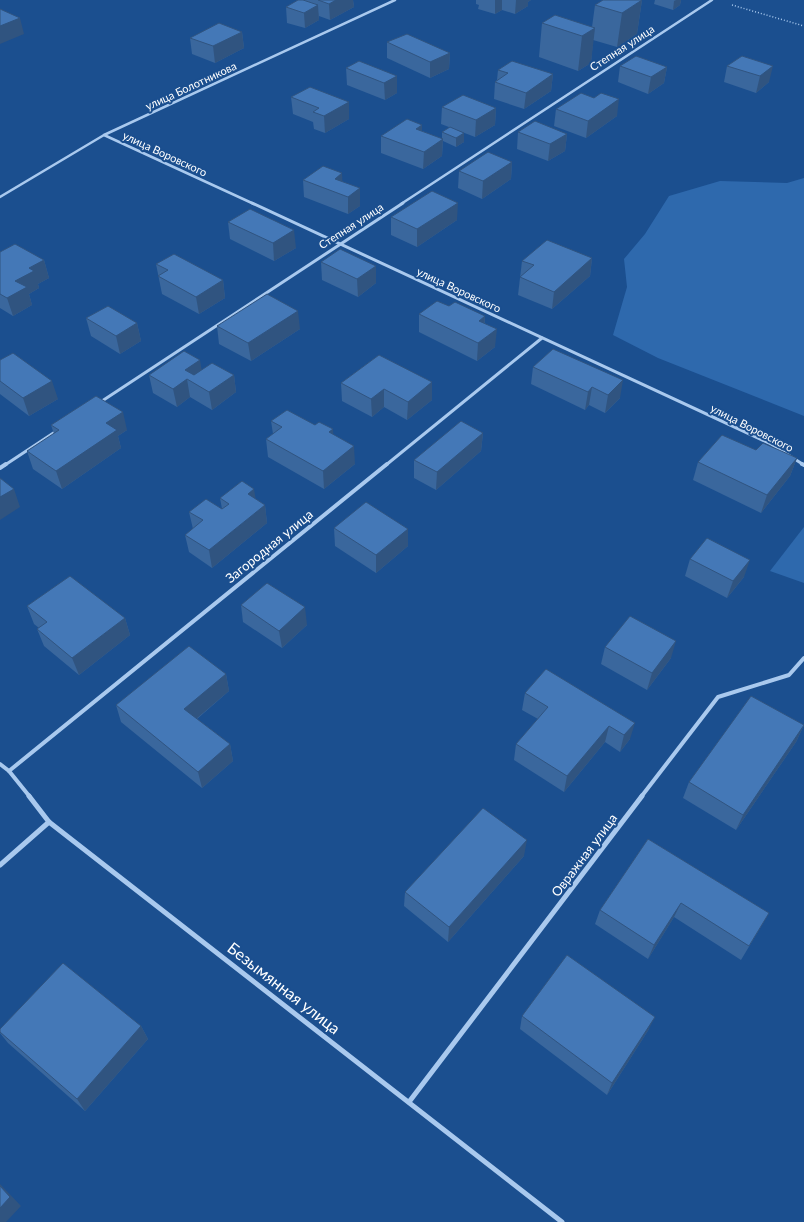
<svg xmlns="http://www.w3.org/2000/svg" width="804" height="1222" font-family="Lato,sans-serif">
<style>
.green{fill:#2e69ad}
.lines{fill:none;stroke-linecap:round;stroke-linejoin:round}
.path{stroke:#a9c9ee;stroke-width:1.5;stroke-dasharray:1 2;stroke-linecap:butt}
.street-far3{stroke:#a9c9ee;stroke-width:2.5}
.street-far2{stroke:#a9c9ee;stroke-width:3}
.street-far1{stroke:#a9c9ee;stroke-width:4}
.street{stroke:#a9c9ee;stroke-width:5}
.wall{fill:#3a679d}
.shaded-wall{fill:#305480}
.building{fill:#4478b7;stroke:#305480}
.labels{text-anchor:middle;stroke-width:4;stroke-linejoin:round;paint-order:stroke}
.far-street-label{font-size:11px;fill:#fff;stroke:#1b4f8f}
.street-label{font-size:13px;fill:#fff;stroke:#1b4f8f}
.near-street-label{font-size:16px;fill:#fff;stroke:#1b4f8f}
</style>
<rect width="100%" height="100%" fill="#1b4f8f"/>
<!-- green -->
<g class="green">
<polygon points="804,178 804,416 658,358 613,335 627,287 624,259 645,234 669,196 720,181 787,183"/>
<polygon points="804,527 804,583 770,571"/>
</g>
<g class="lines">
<!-- path -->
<polyline class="path" points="732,5 804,26"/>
<!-- street-far3 -->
<g class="street-far3">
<polyline points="104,135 254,204"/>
<polyline points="0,197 104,135 395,0"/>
<polyline points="401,204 712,0"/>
</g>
<!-- street-far2 -->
<g class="street-far2">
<polyline points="252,203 771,444 804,465"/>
<polyline points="99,403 403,203"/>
<polyline points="5,465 58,430"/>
<polyline points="386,465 542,338"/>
</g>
<!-- street-far1 -->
<g class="street-far1">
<polyline points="802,464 804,465"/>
<polyline points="0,468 6,464"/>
<polyline points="0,764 9,771 30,797"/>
<polyline points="9,771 387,464"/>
<polyline points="641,797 718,697 789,675 804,658"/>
</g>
<!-- street -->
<g class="street">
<polyline points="29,796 49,822 562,1222"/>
<polyline points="0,865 49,822"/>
<polyline points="409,1102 642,796"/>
</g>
</g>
<!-- wall -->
<g class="wall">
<polygon points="298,0 353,0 354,7 330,20 319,16 319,20 305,28 287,23 286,7"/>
<polygon points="476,0 531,0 528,2 528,6 515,14 502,10 495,14 478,9 479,5 476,4"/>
<polygon points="642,0 637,34 617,47 593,40 591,63 578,71 539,57 542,23 592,27 595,5"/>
<polygon points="655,0 681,0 680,5 673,10 654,4"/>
<polygon points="242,32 244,48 215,63 192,54 190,38"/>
<polygon points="387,42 450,53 449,69 430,78 387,58"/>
<polygon points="742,56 769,82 756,93 724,82 727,66"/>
<polygon points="359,61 397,93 385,100 347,85 346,68"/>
<polygon points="620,66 667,67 664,83 648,94 618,82"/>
<polygon points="498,70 553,74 551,91 524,109 494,99 495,82 497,80"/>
<polygon points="291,97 349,102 349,119 325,133 314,129 313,122 293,114"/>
<polygon points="442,107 496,108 495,125 475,137 441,124"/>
<polygon points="556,109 617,116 586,138 554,126"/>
<polygon points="422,125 422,131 442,139 442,132 464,133 464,142 456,147 443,141 442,156 423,169 381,153 381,136"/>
<polygon points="518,132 567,134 565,151 548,161 517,149"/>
<polygon points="512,162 511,179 482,199 458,188 459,171"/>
<polygon points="303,180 343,182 360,206 348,214 304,197"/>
<polygon points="391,217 457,220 417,247 391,235"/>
<polygon points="228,222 296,248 274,261 230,239"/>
<polygon points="0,252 44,260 49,278 38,284 39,288 29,294 32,305 13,316 0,308"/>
<polygon points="592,258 590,276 552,309 518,295 522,261"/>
<polygon points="321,262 376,266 376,283 358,297 322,280"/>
<polygon points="156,264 223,280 225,298 199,314 162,294"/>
<polygon points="449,306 485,316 485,324 495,347 477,361 419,332 419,314"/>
<polygon points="86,318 137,323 141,341 120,354 91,336"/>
<polygon points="217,326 300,329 251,361 219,344"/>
<polygon points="553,349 620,398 605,413 589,405 585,410 531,384 533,367"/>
<polygon points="379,355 432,400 407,420 384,407 372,417 342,401 341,383"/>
<polygon points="0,360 58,399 29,416 0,394"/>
<polygon points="202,370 234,375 236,392 212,410 190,397 177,407 153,393 149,375"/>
<polygon points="271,421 355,464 324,489 268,457 266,439 273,434"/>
<polygon points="51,425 127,430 118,436 121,448 62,489 33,469 27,451 54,434"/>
<polygon points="483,433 481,451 436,490 414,478 414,460"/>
<polygon points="756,450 797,458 790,476 761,513 693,480 698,462"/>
<polygon points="220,498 256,499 265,505 267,523 212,568 189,552 185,535 193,529 189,512 222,509"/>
<polygon points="334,528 408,546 376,573 335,546"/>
<polygon points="690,559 744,577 727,598 685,576"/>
<polygon points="241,605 307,625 282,648 243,622"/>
<polygon points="27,606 125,618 130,635 79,675 44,646 37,629 39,628 34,624"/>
<polygon points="605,647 671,658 647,690 601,664"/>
<polygon points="546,669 630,739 620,752 605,742 564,792 514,760 516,744 538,719 522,710 525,693"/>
<polygon points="226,674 229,691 197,719 230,744 233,761 202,788 121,722 116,705"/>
<polygon points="804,725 796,742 736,830 683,798 689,782"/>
<polygon points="648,839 769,913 741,960 674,917 648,959 595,924 600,910"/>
<polygon points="524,856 448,942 404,906 405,892"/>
<polygon points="522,1016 649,1029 607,1095 520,1029"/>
<polygon points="141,1026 148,1039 85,1111 8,1043 0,1033 0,1029"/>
</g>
<!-- shaded-wall -->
<g class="shaded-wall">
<polygon points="336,0 353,0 354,7 330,20 329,4"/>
<polygon points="495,0 502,0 502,10 495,14"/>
<polygon points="516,0 531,0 528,2 528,6 515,14"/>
<polygon points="642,0 637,34 617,47 622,13"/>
<polygon points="676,0 681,0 680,5 673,10 674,1"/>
<polygon points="318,5 319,20 305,28 304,13"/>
<polygon points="20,18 24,34 0,44 0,26"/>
<polygon points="595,28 591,63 578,71 582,36"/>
<polygon points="242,32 244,48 215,63 213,46"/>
<polygon points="450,53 449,69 430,78 430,62"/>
<polygon points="773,66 769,82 756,93 760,76"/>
<polygon points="667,67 664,83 648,94 651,77"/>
<polygon points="553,74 551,91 524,109 526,93"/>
<polygon points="397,76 397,93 385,100 384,83"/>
<polygon points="619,99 617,116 586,138 588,121"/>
<polygon points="349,102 349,119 325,133 324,116"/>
<polygon points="496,108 495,125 475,137 476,120"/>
<polygon points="422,125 422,142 416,129"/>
<polygon points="464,133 464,142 456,147 456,138"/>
<polygon points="567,134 565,151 548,161 550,144"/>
<polygon points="443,139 442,156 423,169 424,152"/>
<polygon points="512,162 511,179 482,199 483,181"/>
<polygon points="342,173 343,191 335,179"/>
<polygon points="360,188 360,206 348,214 348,197"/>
<polygon points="458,203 457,220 417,247 417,229"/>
<polygon points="294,230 296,248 274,261 273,243"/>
<polygon points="592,258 590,276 552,309 554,292"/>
<polygon points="44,260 49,278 38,284 39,288 29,294 32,305 13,316 7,298 15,281 29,268"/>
<polygon points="376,266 376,283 358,297 357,279"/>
<polygon points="223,280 225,298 199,314 196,297"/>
<polygon points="298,311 300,329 251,361 248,343"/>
<polygon points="485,316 484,334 479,321"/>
<polygon points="137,323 141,341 120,354 116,336"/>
<polygon points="497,329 495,347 477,361 478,343"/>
<polygon points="200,360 203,378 187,379 190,397 177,407 173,389 185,370"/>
<polygon points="234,375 236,392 212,410 209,392"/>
<polygon points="623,380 620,398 605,413 608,395"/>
<polygon points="52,381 58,399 29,416 23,398"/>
<polygon points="432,382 432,400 407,420 408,402"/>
<polygon points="592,387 589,405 585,410 588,392"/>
<polygon points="384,389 384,407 372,417 371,399"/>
<polygon points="123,412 127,430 118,436 121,448 62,489 56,471 106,423"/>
<polygon points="333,429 334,447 329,432"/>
<polygon points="483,433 481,451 436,490 437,472"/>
<polygon points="354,446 355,464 324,489 323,471"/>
<polygon points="797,458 790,476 761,513 767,495"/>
<polygon points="14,489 20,507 0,520 0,497"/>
<polygon points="254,489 257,507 248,494"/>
<polygon points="265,505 267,523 212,568 209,550"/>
<polygon points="408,529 408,546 376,573 376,555"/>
<polygon points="750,560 744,577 727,598 733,581"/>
<polygon points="305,607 307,625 282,648 279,631"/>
<polygon points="125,618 130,635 79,675 72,658"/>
<polygon points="676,641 671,658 647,690 652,673"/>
<polygon points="226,674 229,691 189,725 184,709"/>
<polygon points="635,723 630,739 620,752 624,735"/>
<polygon points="804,725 796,742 736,830 743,815"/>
<polygon points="609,726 605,742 564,792 567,776"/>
<polygon points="230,744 233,761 202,788 198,772"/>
<polygon points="527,840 524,856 448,942 449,927"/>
<polygon points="681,903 674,917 648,959 654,945"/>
<polygon points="655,1017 649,1029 607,1095 612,1083"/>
<polygon points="141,1026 148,1039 85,1111 77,1099"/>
<polygon points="0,1184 21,1206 6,1222 0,1222"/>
</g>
<!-- building -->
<g class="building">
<polygon points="298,0 303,0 318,5 304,13 286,7"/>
<polygon points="318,0 336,0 329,4"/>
<polygon points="603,0 642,0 622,13 595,5"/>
<polygon points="0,9 20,18 0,26"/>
<polygon points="555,15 595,28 582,36 542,23"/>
<polygon points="219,23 242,32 213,46 190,38"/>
<polygon points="407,34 450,53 430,62 387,42"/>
<polygon points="636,56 667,67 651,77 620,66"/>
<polygon points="742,56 773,66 760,76 727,66"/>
<polygon points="359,61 397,76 384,83 346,68"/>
<polygon points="512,61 553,74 526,93 495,82 508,73 498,70"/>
<polygon points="310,87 349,102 324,116 313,112 319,108 291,97"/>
<polygon points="581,93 594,98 601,93 619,99 588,121 556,109"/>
<polygon points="463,95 496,108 476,120 442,107"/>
<polygon points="407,119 422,125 416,129 443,139 424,152 381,136"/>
<polygon points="535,121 567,134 550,144 518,132"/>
<polygon points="450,127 464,133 456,138 442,132"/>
<polygon points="488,152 512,162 483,181 459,171"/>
<polygon points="323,166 342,173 335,179 360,188 348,197 303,180"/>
<polygon points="432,191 458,203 417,229 391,217"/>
<polygon points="250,209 294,230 273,243 228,222"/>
<polygon points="547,240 592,258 554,292 520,277 534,265 522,261"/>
<polygon points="15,244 44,260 29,268 34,271 15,281 27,287 7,298 0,294 0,252"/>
<polygon points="340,249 376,266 357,279 321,262"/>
<polygon points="174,254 223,280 196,297 158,276 168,270 156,264"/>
<polygon points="267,294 298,311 248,343 217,326"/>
<polygon points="437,301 449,306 455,302 485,316 479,321 497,329 478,343 419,314"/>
<polygon points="108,306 137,323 116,336 86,318"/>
<polygon points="553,349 623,380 608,395 592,387 588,392 533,367"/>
<polygon points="184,351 200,360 185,370 194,375 212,363 234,375 209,392 187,379 173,389 149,375"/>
<polygon points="13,353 52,381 23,398 0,381 0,360"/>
<polygon points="379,355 432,382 408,402 384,389 371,399 341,383"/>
<polygon points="96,396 123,412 106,423 117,430 56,471 27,451 59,430 51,425"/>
<polygon points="287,410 315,425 319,422 333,429 329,432 354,446 323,471 266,439 282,427 271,421"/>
<polygon points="461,421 483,433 437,472 414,460"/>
<polygon points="722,435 756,450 763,443 797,458 767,495 698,462"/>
<polygon points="0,478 14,489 0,497"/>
<polygon points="242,481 254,489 248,494 265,505 209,550 185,535 203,520 189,512 206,499 222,509 229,504 220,498"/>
<polygon points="366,502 408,529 376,555 334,528"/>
<polygon points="707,538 750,560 733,581 690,559"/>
<polygon points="70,576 125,618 72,658 37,629 47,622 27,606"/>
<polygon points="267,583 305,607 279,631 241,605"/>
<polygon points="630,616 676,641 652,673 605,647"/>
<polygon points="189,646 226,674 184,709 230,744 198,772 116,705"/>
<polygon points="546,669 635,723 624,735 609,726 567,776 516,744 548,707 525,693"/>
<polygon points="751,696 804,725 743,815 689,782"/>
<polygon points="483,808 527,840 449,927 405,892"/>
<polygon points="648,839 769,913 749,946 681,903 654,945 600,910"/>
<polygon points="567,955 655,1017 612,1083 522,1016"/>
<polygon points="63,963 141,1026 77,1099 0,1032 0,1029"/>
<polygon points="0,1186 10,1197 0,1208"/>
</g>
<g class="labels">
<!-- far-street labels -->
<g class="far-street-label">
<text transform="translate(622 48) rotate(-33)" y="4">Степная улица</text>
<text transform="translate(191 86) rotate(-25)" y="4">улица Болотникова</text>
<text transform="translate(165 154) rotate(25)" y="4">улица Воровского</text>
<text transform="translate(351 226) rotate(-33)" y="4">Степная улица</text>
<text transform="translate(459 290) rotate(25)" y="4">улица Воровского</text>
<text transform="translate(752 428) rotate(27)" y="4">улица Воровского</text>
</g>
<!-- street labels -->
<g class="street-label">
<text transform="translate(269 546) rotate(-39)" y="5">Загородная улица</text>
<text transform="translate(584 855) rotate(-53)" y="5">Овражная улица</text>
</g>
<!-- near-street labels -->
<g class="near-street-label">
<text transform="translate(284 988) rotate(38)" y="6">Безымянная улица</text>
</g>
</g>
</svg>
